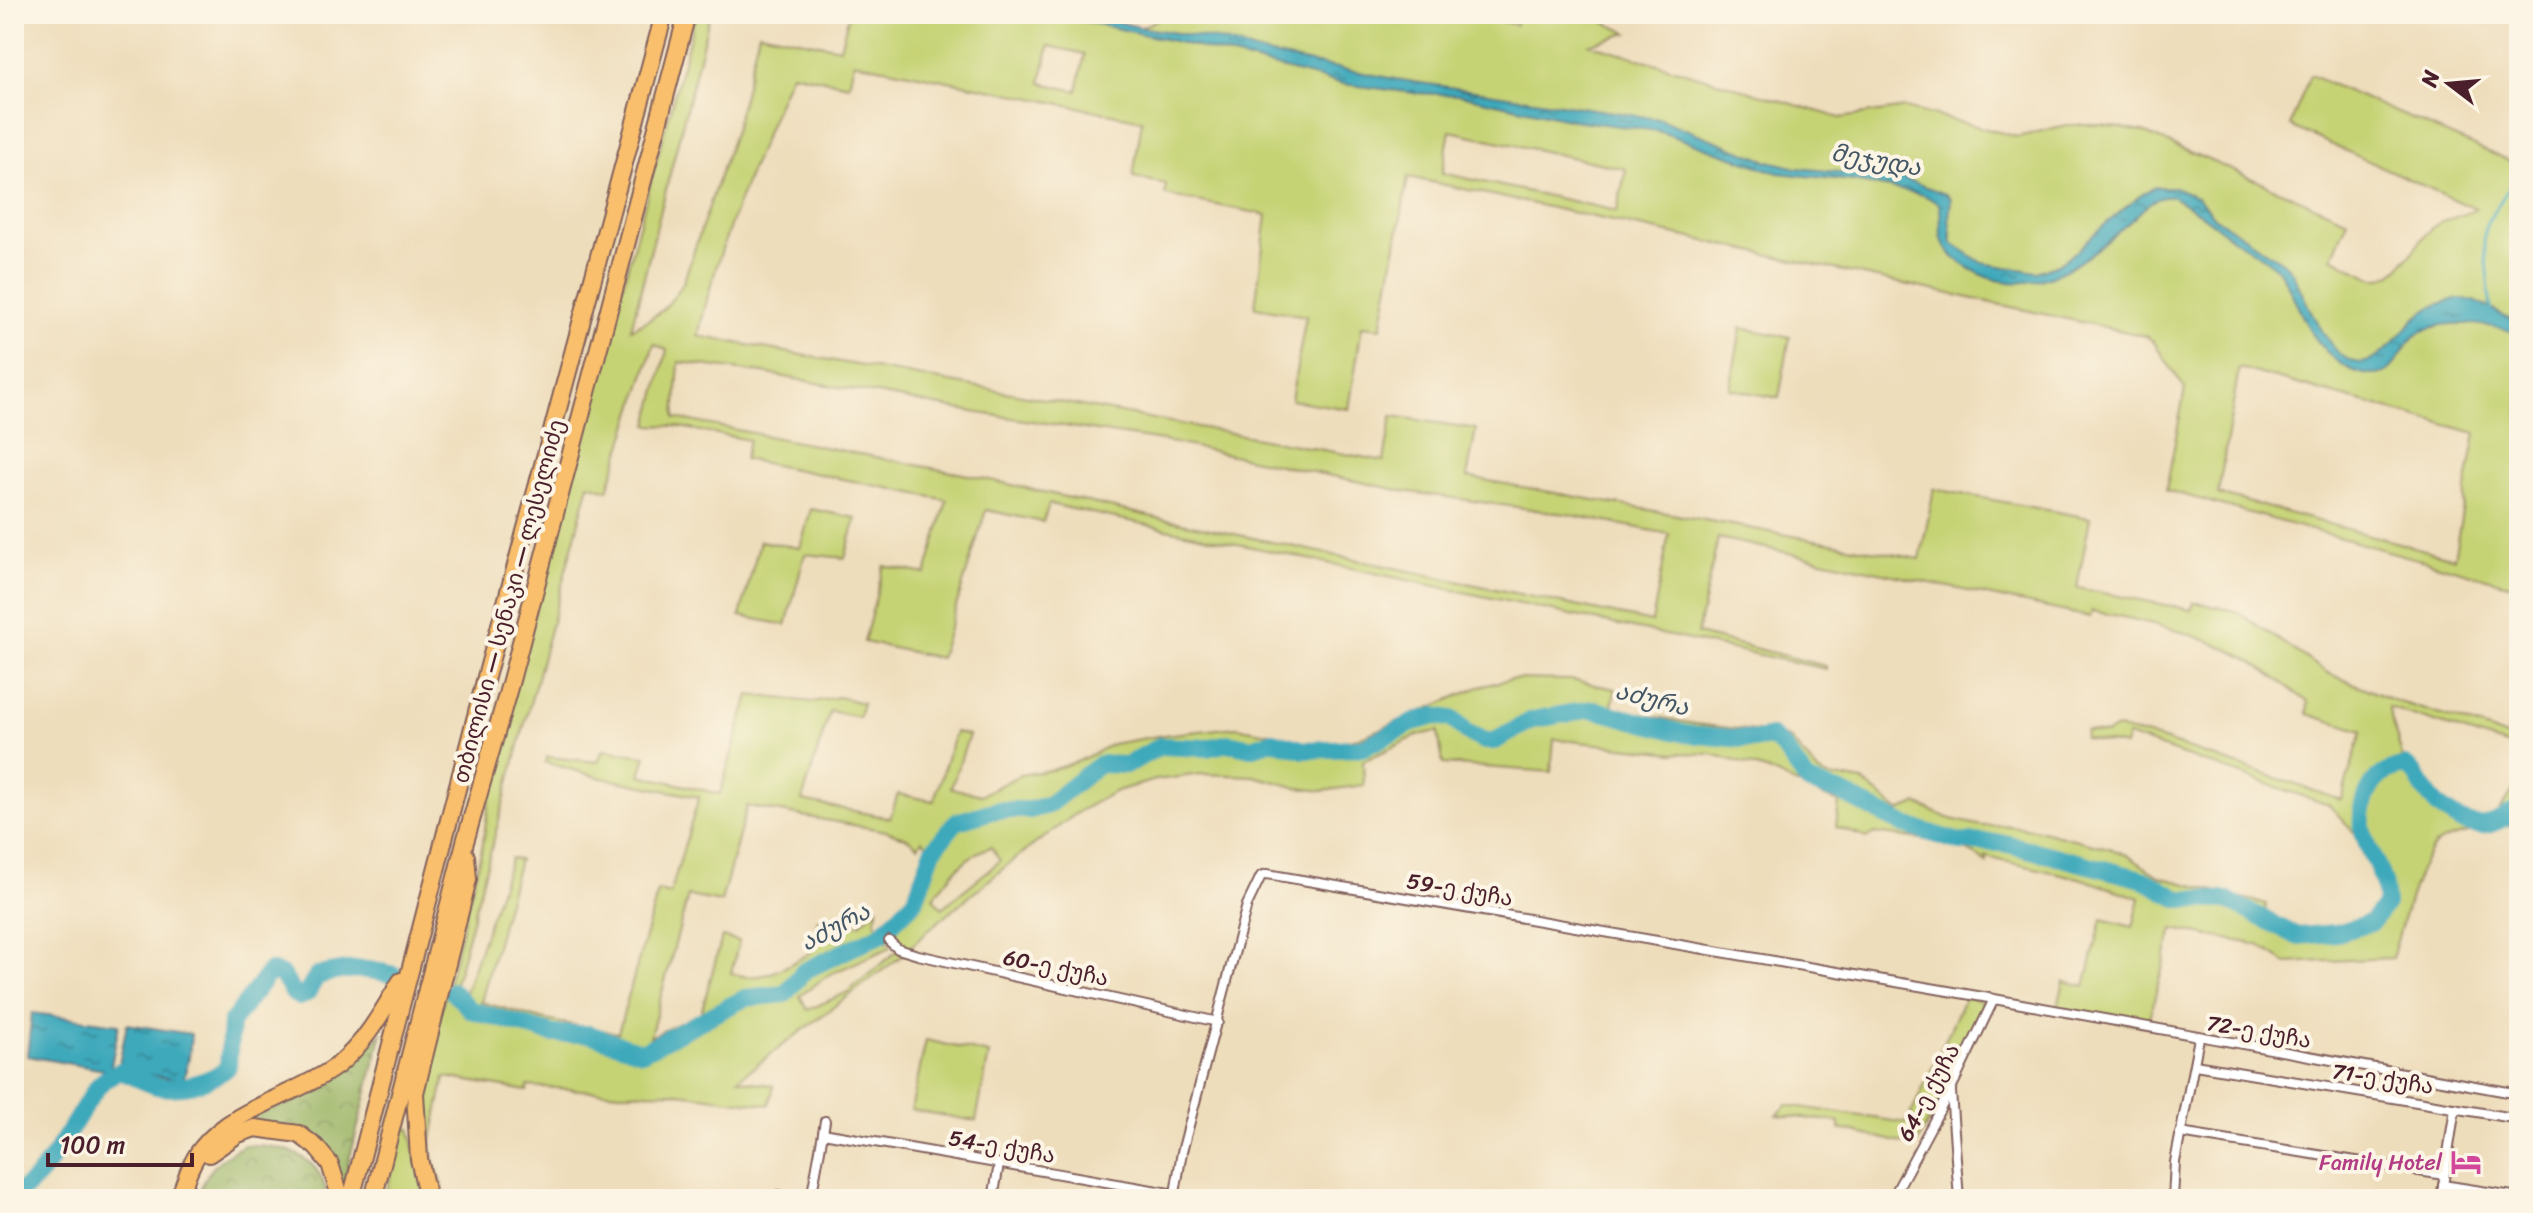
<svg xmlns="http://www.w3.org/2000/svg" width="2533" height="1213" font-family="Sriracha,'Noto Sans Georgian',sans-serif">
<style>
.green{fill:#c6d375;stroke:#887950;stroke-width:2;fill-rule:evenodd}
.forest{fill:url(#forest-crowns);stroke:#736a48;stroke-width:2}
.water{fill:url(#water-ripples);stroke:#436473;stroke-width:2}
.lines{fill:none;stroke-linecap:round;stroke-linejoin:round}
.stream{stroke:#3ca9bb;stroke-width:3}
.river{stroke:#3ca9bb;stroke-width:18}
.street-casing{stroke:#83625d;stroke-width:12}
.highway-casing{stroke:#83625d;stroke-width:20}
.street{stroke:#fff;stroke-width:8}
.highway{stroke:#f9bf6d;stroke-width:16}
.labels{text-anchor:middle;stroke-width:8;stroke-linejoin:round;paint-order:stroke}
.street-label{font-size:22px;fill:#4a1f2b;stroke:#fcf5e5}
.hotel-label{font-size:22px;fill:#b23c85;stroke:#fcf5e5;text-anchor:end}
.water-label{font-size:24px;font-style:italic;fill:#445665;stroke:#fcf5e5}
</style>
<defs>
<pattern id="forest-crowns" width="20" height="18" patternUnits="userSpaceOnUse" patternTransform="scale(2)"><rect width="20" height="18" fill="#9cb566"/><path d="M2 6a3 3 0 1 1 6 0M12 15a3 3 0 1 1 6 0" fill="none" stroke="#819354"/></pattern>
<pattern id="water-ripples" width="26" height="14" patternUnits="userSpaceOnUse" patternTransform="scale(2)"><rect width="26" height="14" fill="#3ca9bb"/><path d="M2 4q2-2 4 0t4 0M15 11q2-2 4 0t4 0" fill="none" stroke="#348998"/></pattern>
</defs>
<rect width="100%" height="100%" fill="#fcf5e5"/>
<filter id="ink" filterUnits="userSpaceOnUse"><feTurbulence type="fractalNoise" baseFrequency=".0125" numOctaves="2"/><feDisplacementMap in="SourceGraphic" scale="16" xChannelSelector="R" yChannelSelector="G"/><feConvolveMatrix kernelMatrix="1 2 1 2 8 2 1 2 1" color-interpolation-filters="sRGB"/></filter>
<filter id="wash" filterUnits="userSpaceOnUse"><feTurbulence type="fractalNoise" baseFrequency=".006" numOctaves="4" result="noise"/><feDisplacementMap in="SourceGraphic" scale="32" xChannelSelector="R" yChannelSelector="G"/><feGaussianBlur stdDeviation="1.8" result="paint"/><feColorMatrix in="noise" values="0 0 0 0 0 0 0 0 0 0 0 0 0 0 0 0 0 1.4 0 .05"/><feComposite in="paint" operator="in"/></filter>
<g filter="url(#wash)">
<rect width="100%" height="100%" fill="#edb"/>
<!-- green -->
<g class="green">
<path d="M 696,14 L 710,14 L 631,329 C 658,316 667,309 683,283 L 735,130 L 759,32 L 840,48 L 849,14 L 1053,14 L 1133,31 L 1170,14 L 1476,14 L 1515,25 L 1520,14 L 1587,14 L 1628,33 L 1590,44 L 1840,118 L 1905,108 L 2018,137 L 2066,125 L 2102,125 L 2143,132 L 2348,220 L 2332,257 C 2344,263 2358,272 2371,277 C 2400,286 2415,239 2436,225 C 2447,218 2464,216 2476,209 L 2290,126 L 2310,75 L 2514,163 L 2519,156 L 2519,587 L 2166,490 L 2185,389 L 2153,341 L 2146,336 L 1408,177 L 1381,328 L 1362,326 L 1349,409 L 1291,400 L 1306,316 L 1255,307 L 1267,215 L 1165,195 L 1166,184 L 1133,177 L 1142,120 L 854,62 L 849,85 L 791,73 C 754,162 719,241 698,336 L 1384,461 L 1392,416 L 1476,429 L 1467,477 L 1920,559 L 1934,489 L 2090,518 L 2077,588 L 2192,610 L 2194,602 L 2236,611 L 2328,673 L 2396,701 L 2484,728 L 2519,742 L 2519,749 L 2388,707 L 2405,766 C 2419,775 2416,778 2425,790 C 2439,812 2464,827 2490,824 L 2519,782 L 2519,823 C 2499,828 2448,833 2435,846 C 2415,867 2401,930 2392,958 L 2286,963 L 2259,945 L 2173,929 L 2147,1026 L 2057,1011 L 2064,981 L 2085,986 L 2102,919 L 2133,927 L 2140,898 L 2079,878 L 1986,857 L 1987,863 C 1958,839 1912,839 1875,833 L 1867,838 L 1836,827 L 1839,803 L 1766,770 L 1712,754 L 1674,753 L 1554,739 L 1551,772 L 1443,764 L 1438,731 L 1419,735 L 1363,761 L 1364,785 L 1323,791 L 1298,788 L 1254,776 L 1202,774 L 1156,780 L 1116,791 L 1081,810 L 1016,858 L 927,931 L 909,949 L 899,947 L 885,931 L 915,901 L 933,850 L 922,840 L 918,846 L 907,838 L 886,831 L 747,806 L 721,902 L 688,896 L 650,1037 L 701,1013 L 722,937 L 739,941 L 731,973 C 761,984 784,968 810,953 L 818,919 L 844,924 L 860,924 L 878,908 L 875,920 L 880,932 L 802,968 L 783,992 L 740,996 L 643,1049 L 589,1032 L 555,1031 L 472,1009 L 463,998 L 511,858 L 519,860 L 481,1002 L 545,1020 L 618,1033 L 658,891 L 670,894 L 699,797 L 602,778 L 545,762 L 547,757 L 598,762 L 603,750 L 646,756 L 640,775 L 720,794 L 749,695 L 812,702 L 838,697 L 863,703 L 859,717 L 830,711 L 802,801 L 890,818 L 898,794 L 934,801 L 955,732 L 969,735 L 951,788 L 981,795 L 1020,775 L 1051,770 L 1079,761 L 1112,744 L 1163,735 L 1236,727 L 1274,734 L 1298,742 L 1324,745 L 1359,738 L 1479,687 L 1510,679 L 1571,680 L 1616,689 L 1611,709 L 1695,724 L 1772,733 L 1789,738 L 1819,773 L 1828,777 L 1863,781 L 1899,811 L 1917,804 L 1951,819 L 1983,826 L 2002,825 L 2034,829 L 2109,848 L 2127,855 L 2160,877 L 2266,904 L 2264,919 L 2297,936 L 2337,933 L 2371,923 L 2386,904 L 2382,879 L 2366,845 L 2329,805 L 2128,736 L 2125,746 L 2084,738 L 2085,731 L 2106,734 L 2116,728 L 2160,739 L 2341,800 L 2362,731 L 2307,714 L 2308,702 C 2283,684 2258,663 2230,650 C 2188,631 2137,619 2092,611 L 2090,617 L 1718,538 L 1697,634 L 1826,666 L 1826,669 L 1049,504 L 1043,522 L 986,510 L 940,658 L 864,642 L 884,566 L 926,574 L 947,500 L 744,459 L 749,440 L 674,426 L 648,425 L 667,350 L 654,344 L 608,490 L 589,484 L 459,969 L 453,989 L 447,988 L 482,848 L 497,752 ZM 1049,46 L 1085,54 L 1077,91 L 1041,83 ZM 1450,131 L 1626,169 L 1617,211 L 1442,173 ZM 679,362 L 763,373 L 979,413 L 1175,443 L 1403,491 L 1566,514 L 1669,534 L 1652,622 L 1158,518 L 968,475 L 675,418 ZM 2239,368 L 2476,433 L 2454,558 L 2218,494 ZM 991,847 L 1000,861 L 942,908 L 933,898 C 949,877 964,855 991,847 Z"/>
<polygon points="1741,328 1790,337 1779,398 1730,389"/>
<polygon points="811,509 856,518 845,558 805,554 786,625 740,616 760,541 800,548"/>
<polygon points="883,935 891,947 828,975 800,996 808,1010 846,993 897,951 904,954 738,1079 774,1086 769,1105 671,1092 621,1093 528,1086 527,1091 445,1077 430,1147 446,1199 435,1199 424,1152 421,1088 446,991 452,992 471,1012 553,1037 589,1038 625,1052 643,1055 747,1001 785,997 807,972"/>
<polygon points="1965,997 1976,999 1988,1007 1916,1146 1840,1129 1840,1122 1777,1115 1787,1105 1907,1123"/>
<polygon points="926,1040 989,1054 976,1121 911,1110"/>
<polygon points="402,1127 410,1129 425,1199 385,1199"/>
</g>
<!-- forest -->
<g class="forest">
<polygon points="382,1033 343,1184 316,1140 237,1127 256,1115 343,1072"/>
<path d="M 244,1145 C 281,1144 323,1154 327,1199 L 197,1199 C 206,1169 217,1160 244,1145 Z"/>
</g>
<!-- water -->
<g class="water">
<path d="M 1053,14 L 1086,14 L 1139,27 L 1213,39 L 1266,54 L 1395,79 L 1660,119 L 1765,160 L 1797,168 L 1902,178 L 1946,194 L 1951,199 L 1949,218 L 1952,243 L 1982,263 L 2037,272 L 2058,264 L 2077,251 L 2096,232 L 2143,193 L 2156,187 L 2175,187 L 2198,198 L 2214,217 L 2284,263 L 2292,272 C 2304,295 2314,322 2330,343 C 2367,391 2393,339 2417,317 C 2429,307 2447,299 2463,299 C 2485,301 2500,316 2519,324 L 2519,333 C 2490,325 2438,315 2413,338 C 2398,352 2397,377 2370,375 C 2335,371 2311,337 2298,307 C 2292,295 2287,280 2278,270 C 2268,259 2251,250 2238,242 C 2217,227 2196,209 2173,197 C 2152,194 2142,212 2127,224 C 2088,258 2045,296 1990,278 C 1974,272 1954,261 1945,246 C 1937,234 1943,217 1939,204 L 1924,195 L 1900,190 L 1853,181 L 1778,173 L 1658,131 L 1572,120 L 1460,95 L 1414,93 L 1343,84 L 1177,42 Z"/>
<polygon points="32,1013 119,1024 110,1071 27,1056"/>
<polygon points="127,1024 191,1034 189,1057 183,1081 141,1073 119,1063"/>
</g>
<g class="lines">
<!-- stream -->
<polyline class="stream" points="2491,310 2484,242 2486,224 2519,172"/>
<!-- river -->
<g class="river">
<path d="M 452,991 L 471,1010 L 553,1034 L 589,1034 L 642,1052 L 745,998 L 785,994 L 804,971 L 881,934 L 915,901 L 933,850 L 956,822 L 996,810 L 1030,810 L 1048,805 L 1100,764 L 1127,765 L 1160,746 L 1207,748 L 1229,743 L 1251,748 L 1273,741 L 1304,750 L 1362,748 L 1417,721 L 1435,716 L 1452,719 L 1468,733 L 1485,741 L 1495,741 L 1532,720 L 1592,709 L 1685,734 L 1755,740 L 1771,737 L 1783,747 L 1808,782 L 1844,794 L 1904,825 L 1960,842 L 2004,843 L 2142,879 L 2179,899 L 2227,900 L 2297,936 L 2337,933 L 2371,923 L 2386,904 C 2385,896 2385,886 2382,879 C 2372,846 2352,832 2367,795 C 2375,776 2385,771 2405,766 C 2419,775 2416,778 2425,790 C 2437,809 2466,831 2490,824 C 2500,821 2510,814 2519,809"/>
<path d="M 14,1194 C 46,1183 78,1111 99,1085 C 104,1079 113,1075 120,1071 C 132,1075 144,1082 156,1086 C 176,1092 213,1081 228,1067 L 231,1023 L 270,971 L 282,975 L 294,994 L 300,997 L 307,993 L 317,976 C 347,968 364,967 394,975"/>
</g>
</g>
</g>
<g filter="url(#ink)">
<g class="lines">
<!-- street casing -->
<g class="street-casing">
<g id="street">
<polyline points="889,941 898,949 918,955 1218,1022"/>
<polyline points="2195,1065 2519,1119"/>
<polyline points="1951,1092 1959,1199"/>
<polyline points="825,1121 823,1133 1175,1194"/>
<polyline points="2180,1133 2444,1175"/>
<polyline points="2443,1185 2519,1197"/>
<polyline points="778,1195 801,1199"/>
<polyline points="1174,1197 1188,1199"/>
<polyline points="811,1199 823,1133"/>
<polyline points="993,1199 999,1164"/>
<polyline points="1174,1199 1182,1152 1247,905 1261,876 1267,874 1983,997 2519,1094"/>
<polyline points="1892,1199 1951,1089 1993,1001"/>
<polyline points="2173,1199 2175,1162 2199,1038"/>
<polyline points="2441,1199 2455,1108"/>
</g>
</g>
<!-- highway casing -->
<g class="highway-casing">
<g id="highway">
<polyline points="209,1154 238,1134 255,1128 299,1134 316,1147 330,1164 341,1199"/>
<path d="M 179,1199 C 185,1182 190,1163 202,1148 C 235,1107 296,1096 338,1065 C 366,1042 382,1012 401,981"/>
<polyline points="351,1199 486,677 664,14"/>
<polyline points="373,1199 465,842 510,684 687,14"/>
<polyline points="428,1199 419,1159 415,1093 468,879 466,856"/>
</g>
</g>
<!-- street -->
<use href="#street" class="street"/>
<!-- highway -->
<use href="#highway" class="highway"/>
</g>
</g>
<!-- icons -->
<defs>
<g id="hotel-bare" transform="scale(2.4)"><path d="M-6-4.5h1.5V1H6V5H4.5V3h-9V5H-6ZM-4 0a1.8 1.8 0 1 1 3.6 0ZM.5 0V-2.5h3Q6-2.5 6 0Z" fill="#d1479c" stroke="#fcf5e5" stroke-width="2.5" paint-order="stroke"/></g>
</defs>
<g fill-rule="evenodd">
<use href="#hotel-bare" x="2466" y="1162"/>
</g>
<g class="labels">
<!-- street labels -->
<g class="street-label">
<text transform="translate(508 601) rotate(-75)" y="8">თბილისი — სენაკი — ლესელიძე</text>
<text transform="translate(1460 889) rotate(10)" y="8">59-ე ქუჩა</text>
<text transform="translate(1056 967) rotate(12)" y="8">60-ე ქუჩა</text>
<text transform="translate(2259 1031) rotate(10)" y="8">72-ე ქუჩა</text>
<text transform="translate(2383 1078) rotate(9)" y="8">71-ე ქუჩა</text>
<text transform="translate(1928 1092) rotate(-62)" y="8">64-ე ქუჩა</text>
<text transform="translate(1002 1146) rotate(10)" y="8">54-ე ქუჩა</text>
</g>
<!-- hotel labels -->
<g class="hotel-label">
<text x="2442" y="1170">Family Hotel</text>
</g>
<!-- water labels -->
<g class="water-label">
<text transform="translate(1876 160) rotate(10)" y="8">მეჯუდა</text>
<text transform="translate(1652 699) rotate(14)" y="8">აძურა</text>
<text transform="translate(835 927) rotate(-28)" y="8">აძურა</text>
</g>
</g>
<!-- margin -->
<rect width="2533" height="1213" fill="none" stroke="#fcf5e5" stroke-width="48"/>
<!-- north arrow -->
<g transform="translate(2449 84) rotate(286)" stroke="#fcf5e5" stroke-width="6" paint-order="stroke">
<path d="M0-6L14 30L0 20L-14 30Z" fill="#4a1f2b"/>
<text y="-12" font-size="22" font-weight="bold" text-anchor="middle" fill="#4a1f2b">N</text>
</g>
<!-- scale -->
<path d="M48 1153v12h144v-12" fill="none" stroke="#4a1f2b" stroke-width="4"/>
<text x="60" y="1153" font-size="24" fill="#4a1f2b" stroke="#fcf5e5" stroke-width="6" paint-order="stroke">100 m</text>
</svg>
